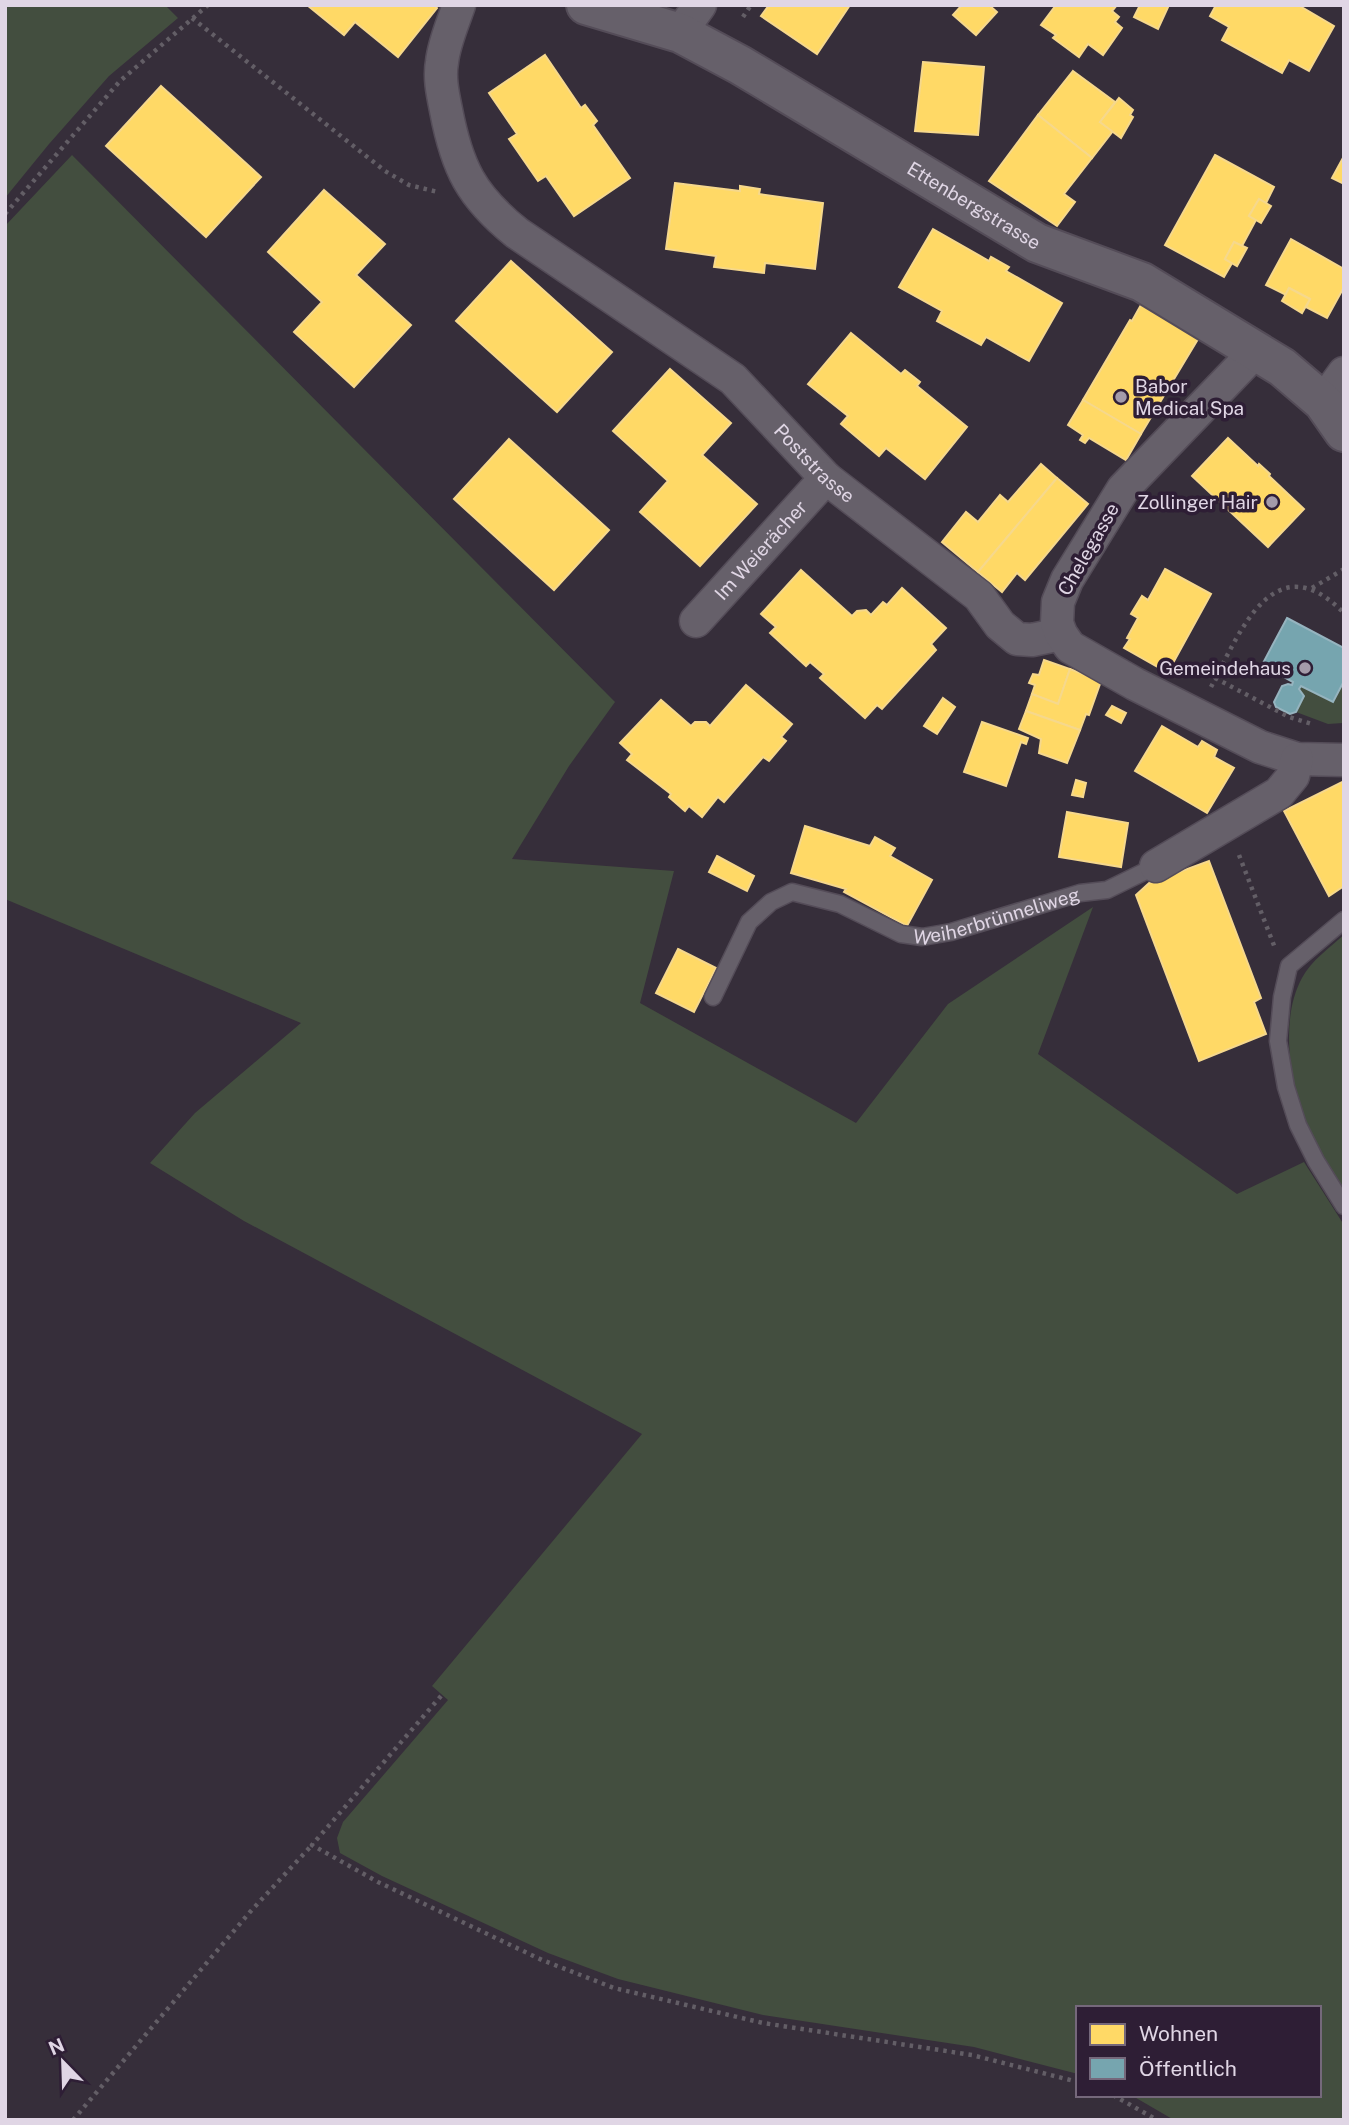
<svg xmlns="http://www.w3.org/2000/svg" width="1349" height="2125" font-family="'Public Sans',sans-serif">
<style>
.green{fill:#434e3f}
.homes{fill:#ffd966;stroke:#f6d88c;stroke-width:2}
.public{fill:#76a5af;stroke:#96b4bf;stroke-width:2}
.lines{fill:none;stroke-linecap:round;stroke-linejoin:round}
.lane-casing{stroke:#544c58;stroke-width:19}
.street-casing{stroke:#544c58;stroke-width:35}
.secondary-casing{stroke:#544c58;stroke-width:42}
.path{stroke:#635e66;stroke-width:4.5;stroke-dasharray:3.5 5;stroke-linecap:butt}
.lane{stroke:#66606a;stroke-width:16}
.street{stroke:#66606a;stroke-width:32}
.secondary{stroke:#66606a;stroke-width:38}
.poi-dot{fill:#a49ba9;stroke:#2e1e35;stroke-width:2.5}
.labels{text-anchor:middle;stroke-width:7;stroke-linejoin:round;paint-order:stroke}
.street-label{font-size:19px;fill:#e0d6e5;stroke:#2e1e35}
.poi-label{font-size:19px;fill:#e0d6e5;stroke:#2e1e35;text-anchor:end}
</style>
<rect width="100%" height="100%" fill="#362e3a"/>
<!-- green -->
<g class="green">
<polygon points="5,5 165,5 178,18 109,76 49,144 5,198"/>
<polygon points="72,155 615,702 569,766 512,859 674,871 640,1003 856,1123 948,1004 1093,907 1038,1054 1237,1194 1304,1162 1344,1225 1344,2120 1174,2120 1131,2095 1319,2095 1319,2008 1078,2008 1078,2074 974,2047 763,2015 618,1979 548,1953 382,1876 340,1853 337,1838 343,1822 448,1700 432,1686 642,1434 244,1221 150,1163 195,1113 301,1023 5,899 5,226"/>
<polygon points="1344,681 1344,727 1343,723 1328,724 1296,712 1304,697 1299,689 1301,686 1333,702"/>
<path d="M 1344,935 L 1344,1198 C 1335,1184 1325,1171 1318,1156 C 1295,1108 1275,1027 1302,978 C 1311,961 1330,947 1344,935 Z"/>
</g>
<!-- homes -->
<g class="homes">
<polygon points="307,5 434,5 437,8 398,57 355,22 344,35"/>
<polygon points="769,5 850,5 817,54 761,16"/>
<polygon points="962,5 989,5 997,12 976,35 953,15"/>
<polygon points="1056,5 1117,5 1112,11 1119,17 1115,22 1122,28 1103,55 1088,44 1079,57 1053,38 1056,35 1041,25"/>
<polygon points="1140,5 1169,5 1158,29 1134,17"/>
<polygon points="1216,5 1298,5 1334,26 1309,71 1289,60 1282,73 1222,40 1229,27 1210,16"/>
<polygon points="545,55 581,108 585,105 597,121 593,125 630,178 574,216 546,176 538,181 509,139 517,134 489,93"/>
<polygon points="923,62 984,67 978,135 915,131"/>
<polygon points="1073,71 1115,102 1100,122 1113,131 1092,158 1038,115"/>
<polygon points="161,86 261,177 206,237 106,146"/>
<polygon points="1119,98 1133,110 1130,115 1133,117 1121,138 1100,122"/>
<polygon points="1038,115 1092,158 1064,194 1075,202 1057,226 989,181"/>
<polygon points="1215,155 1274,187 1266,203 1259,199 1249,216 1256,220 1242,246 1234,242 1225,259 1232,263 1224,277 1165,245"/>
<polygon points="1344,156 1344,184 1332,178"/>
<polygon points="675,183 740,191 740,186 760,189 759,194 823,203 815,269 765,263 764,273 714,267 716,256 666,249"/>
<polygon points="324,190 385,244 356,275 411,325 354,387 294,332 322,302 268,252"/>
<polygon points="1259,199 1271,206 1261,223 1249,216"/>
<polygon points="933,229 989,261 991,257 1009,267 1006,271 1062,303 1029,361 986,337 981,345 937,321 942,311 899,287"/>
<polygon points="1291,239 1344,269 1344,287 1327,318 1306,307 1310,299 1289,288 1286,295 1266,285"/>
<polygon points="1234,242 1247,248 1237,266 1225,259"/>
<polygon points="511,261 612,352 557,412 456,321"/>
<polygon points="1289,288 1310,299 1302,313 1282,301"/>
<polygon points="1141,305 1198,339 1141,434 1083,400 1130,320 1132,321"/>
<polygon points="851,333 901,374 905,370 920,382 917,386 967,427 925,479 886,448 879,456 841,424 848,416 808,384"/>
<polygon points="670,369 731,423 702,455 757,504 700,566 640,512 668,481 613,431"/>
<polygon points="1083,400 1141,434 1126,460 1089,438 1085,443 1080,440 1083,435 1068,425"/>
<polygon points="1228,438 1258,466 1259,464 1270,474 1269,476 1304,509 1268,547 1192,476"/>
<polygon points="509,439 609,530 554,590 454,499"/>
<polygon points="1041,464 1057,478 978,572 942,542 966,512 978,522 1000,495 1008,502"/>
<polygon points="1057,478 1088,504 1025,580 1017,573 1002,592 978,572"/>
<polygon points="1165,569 1211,594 1173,663 1170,661 1165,671 1124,648 1130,639 1127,638 1138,618 1131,614 1142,596 1148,600"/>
<polygon points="801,570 852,616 857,611 866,610 871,615 883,602 887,605 902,588 946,628 931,644 936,650 882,709 877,705 865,718 820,678 824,674 810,662 806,666 770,633 776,627 761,614"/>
<polygon points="1044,660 1070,669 1058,704 1032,694 1035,685 1029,683 1033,674 1039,675"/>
<polygon points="1070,669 1101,681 1089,715 1086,714 1080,730 1026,711 1032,694 1058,704"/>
<polygon points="746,685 792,724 781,737 786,741 769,761 763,757 724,802 718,797 702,817 689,806 685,811 669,797 671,794 627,760 632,754 620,743 661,700 691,726 695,722 706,722 710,726"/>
<polygon points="943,698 955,707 937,734 924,726"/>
<polygon points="1112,706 1126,713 1121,723 1106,715"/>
<polygon points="1026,711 1080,730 1067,763 1039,753 1041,739 1019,729"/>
<polygon points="982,722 1028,738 1026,744 1021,742 1006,786 964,772"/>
<polygon points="1162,726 1198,747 1202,741 1217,750 1214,757 1234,768 1207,813 1135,771"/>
<polygon points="1076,780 1086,783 1083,797 1072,795"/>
<polygon points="1344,781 1344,886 1329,896 1284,811"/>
<polygon points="1067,812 1128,823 1121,867 1059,857"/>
<polygon points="805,826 870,846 875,837 895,848 890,856 932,880 907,926 844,892 846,889 791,873"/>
<polygon points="717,856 754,876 747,891 709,872"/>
<polygon points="1209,861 1261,998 1254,1002 1266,1034 1199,1061 1136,895 1149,883"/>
<polygon points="678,949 716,968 694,1012 656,993"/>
</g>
<!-- public -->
<polygon class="public" points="1287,618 1344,648 1344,681 1333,702 1301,686 1299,689 1304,696 1296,712 1290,714 1276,707 1274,702 1282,686 1288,684 1292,685 1293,682 1262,665"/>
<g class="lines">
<!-- lane casing -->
<g class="lane-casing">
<g id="lane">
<polyline points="1344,920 1289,966 1282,997 1278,1041 1286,1087 1298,1125 1316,1161 1344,1206"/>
<path id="s1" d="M 713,997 L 749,922 L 771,902 L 792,892 L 840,904 L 901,934 L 922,937 L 951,932 L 1080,893 L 1107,890 L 1156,866"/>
</g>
</g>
<!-- street casing -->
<g class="street-casing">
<g id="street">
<path id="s2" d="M 459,5 C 453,23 444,43 442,62 C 439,78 443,95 446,110 C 457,168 471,196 517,233 L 733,379 L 826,478 L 979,596 L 1000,625 L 1017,639 L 1032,640 L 1061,634"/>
<polyline points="680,33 700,5"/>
<polyline points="1256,351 1123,489 1067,580 1058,602 1057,623 1061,634 1070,647 1135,684 1260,747 1297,759 1344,760"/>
<polyline points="1323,402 1344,373"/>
<path id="s3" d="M 696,621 L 826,478"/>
<polyline points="1156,866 1279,793 1293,776 1297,759"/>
</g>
</g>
<!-- secondary casing -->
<g class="secondary-casing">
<g id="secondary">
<path id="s4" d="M 586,5 L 680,33 L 740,65 L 1037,243 L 1142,282 L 1282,367 L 1323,402 L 1344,432"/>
</g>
</g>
<!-- path -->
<g class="path">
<polyline points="743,17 751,5"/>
<polyline points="192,18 385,171 409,185 438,192"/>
<polyline points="5,214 120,81 208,5"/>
<polyline points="1312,588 1344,569"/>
<polyline points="1215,678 1289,717 1312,724"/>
<path d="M 1211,687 C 1240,632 1274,542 1344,613"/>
<polyline points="1239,855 1275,948"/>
<polyline points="441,1696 312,1845 378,1882 542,1960 614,1988 763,2023 972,2055 1078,2082"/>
<polyline points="1113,2095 1157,2120"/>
<polyline points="73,2120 250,1912 312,1845"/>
</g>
<!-- lane -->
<use href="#lane" class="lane"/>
<!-- street -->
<use href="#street" class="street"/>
<!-- secondary -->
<use href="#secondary" class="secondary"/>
</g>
<!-- markers -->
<g class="poi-dot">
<circle cx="1121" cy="397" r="7"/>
<circle cx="1272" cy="502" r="7"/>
<circle cx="1305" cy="668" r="7"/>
</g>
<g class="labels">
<!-- street labels -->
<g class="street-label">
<text dy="7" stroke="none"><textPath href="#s4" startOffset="439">Ettenbergstrasse</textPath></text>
<text dy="7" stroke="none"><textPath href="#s2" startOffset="632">Poststrasse</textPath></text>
<text transform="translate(1088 549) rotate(-60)" y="7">Chelegasse</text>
<text dy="7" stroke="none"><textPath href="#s3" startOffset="96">Im Weierächer</textPath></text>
<text dy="7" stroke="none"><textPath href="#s1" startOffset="352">Weiherbrünneliweg</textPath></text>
</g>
<!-- poi labels -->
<g class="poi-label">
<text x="1135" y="393" text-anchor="start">Babor<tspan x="1135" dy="22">Medical Spa</tspan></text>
<text x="1258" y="509">Zollinger Hair</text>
<text x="1291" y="675">Gemeindehaus</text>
</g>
</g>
<!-- border -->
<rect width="1349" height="2125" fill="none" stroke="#e0d6e5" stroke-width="14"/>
<!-- legend -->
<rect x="1076" y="2006" width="245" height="91" fill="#2e1e35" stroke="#75687b" stroke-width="2"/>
<rect x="1090" y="2024" width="35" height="21" fill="#ffd966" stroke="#75687b" stroke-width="2"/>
<text x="1139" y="2041" font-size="21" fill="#e0d6e5">Wohnen</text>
<rect x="1090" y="2058" width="35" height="21" fill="#76a5af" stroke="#75687b" stroke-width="2"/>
<text x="1139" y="2076" font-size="21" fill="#e0d6e5">Öffentlich</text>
<!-- north arrow -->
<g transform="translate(63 2062) rotate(337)" stroke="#2e1e35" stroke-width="5" paint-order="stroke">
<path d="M0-5L12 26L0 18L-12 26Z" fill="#e0d6e5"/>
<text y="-10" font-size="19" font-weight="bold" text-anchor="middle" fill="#e0d6e5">N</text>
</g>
</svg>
